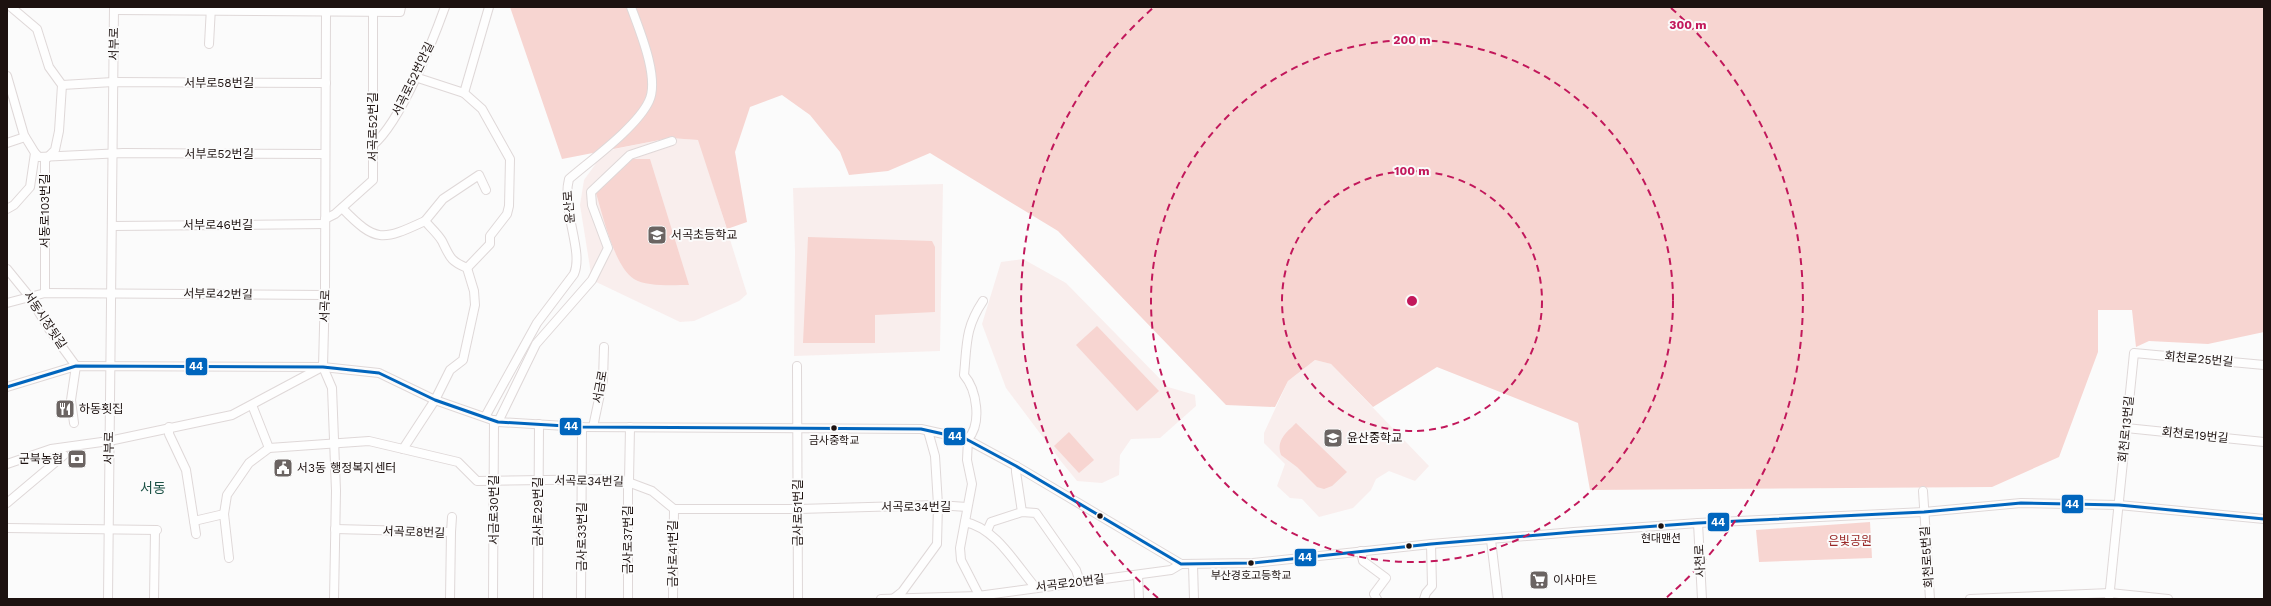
<svg xmlns="http://www.w3.org/2000/svg" width="2271" height="606" font-family="'Work Sans','Noto Sans KR',sans-serif">
<style>
.built{fill:#f9eeed}
.green{fill:#f7d5d1}
.lines{fill:none;stroke-linecap:round;stroke-linejoin:round}
.minor-casing{stroke:#dfd8d8;stroke-width:10}
.minor{stroke:#fefefe;stroke-width:8}
.bus-1-casing{stroke:#fbfbfb;stroke-width:6}
.bus-1{stroke:#0065bd;stroke-width:3}
.ring{fill:none;stroke:#c2185b;stroke-width:2;stroke-dasharray:7 5}
.bus-dot{fill:#1d1210;stroke:#fbfbfb;stroke-width:1.5}
.labels{text-anchor:middle;stroke-width:4;stroke-linejoin:round;paint-order:stroke}
.bus-label{font-size:11px;fill:#1d1210;stroke:#fbfbfb}
.street-label{font-size:12px;fill:#1d1210;stroke:#fbfbfb}
.poi-label{font-size:12px;fill:#1d1210;stroke:#fbfbfb;text-anchor:start}
.park-label{font-size:12px;fill:#992827;stroke:#fbfbfb}
.quarter-label{font-size:14px;fill:#1c5246;stroke:#fbfbfb}
.centre{fill:#c2185b;stroke:#fbfbfb;stroke-width:2}
.ring-label{font-size:12px;text-anchor:middle;font-weight:bold;fill:#c2185b;stroke:#fbfbfb;stroke-width:4;stroke-linejoin:round;paint-order:stroke}
.line-badge{stroke:#fbfbfb;stroke-width:1.5}
.badge-label{font-size:11px;text-anchor:middle;font-weight:bold;fill:#fff}
</style>
<rect width="100%" height="100%" fill="#fbfbfb"/>
<!-- built -->
<g class="built">
<polygon points="670,138 699,140 747,294 739,301 694,321 680,322 592,280 580,205 584,180 605,151"/>
<polygon points="943,184 940,351 794,356 795,251 793,188"/>
<polygon points="1023,259 1066,283 1168,387 1195,395 1196,406 1160,438 1131,439 1120,455 1119,475 1102,483 1077,481 1060,460 1006,388 982,324 1001,262"/>
<polygon points="1315,360 1331,364 1429,466 1415,481 1389,471 1376,479 1371,490 1353,508 1319,517 1302,499 1290,498 1277,486 1285,464 1264,443 1264,433 1288,381"/>
</g>
<!-- green -->
<g class="green">
<polygon points="510,7 2264,7 2264,332 2208,344 2149,341 2136,347 2132,310 2098,310 2098,352 2059,457 1992,487 1590,490 1578,423 1437,367 1373,407 1331,364 1315,360 1288,381 1275,407 1226,405 1058,231 930,153 888,171 849,175 840,152 810,115 782,95 750,107 735,152 747,222 727,229 698,140 670,138 562,159"/>
<path d="M 632,159 L 650,159 L 689,285 C 674,285 646,287 634,279 C 614,266 603,216 596,193 L 610,177 Z"/>
<polygon points="808,237 932,241 935,247 935,312 875,315 875,343 803,343"/>
<polygon points="1097,326 1159,391 1137,411 1076,345"/>
<path d="M 1296,423 L 1347,472 L 1332,486 L 1324,489 L 1317,487 L 1297,467 L 1281,455 C 1276,440 1286,433 1296,423 Z"/>
<polygon points="1069,432 1094,460 1079,473 1054,446"/>
<polygon points="1870,522 1872,558 1759,562 1756,530"/>
</g>
<g class="lines">
<!-- minor casing -->
<g class="minor-casing">
<g id="minor">
<polyline points="11,7 37,29 49,67 62,85 59,131 55,150 45,160 45,293"/>
<polyline points="114,10 400,12 401,7"/>
<polyline points="326,12 325,288 323,367 332,388 336,491 334,599"/>
<polyline points="209,44 211,7"/>
<polyline points="7,76 24,135 35,153 30,187 14,205 7,209"/>
<polyline points="415,77 464,93 482,109 510,159 509,206 507,214 490,236 490,244 467,268"/>
<polyline points="62,85 113,82 326,83"/>
<polyline points="464,93 489,7"/>
<polyline points="7,143 25,137"/>
<path d="M 373,145 C 401,121 432,43 445,7"/>
<polyline points="35,153 39,157 123,153 325,154"/>
<path d="M 342,208 C 376,243 382,241 425,221"/>
<polyline points="325,219 335,214 373,180 373,11"/>
<polyline points="112,226 325,224"/>
<polyline points="7,269 29,296 49,329 76,366 71,400 74,423"/>
<polyline points="7,303 45,293 325,295"/>
<polyline points="797,366 798,599"/>
<polyline points="7,387 76,366 323,367 379,373 435,400 498,422 582,427 921,429 966,439 1016,466 1181,564 1253,563 1431,544 1574,532 1698,523 1924,512 2021,503 2119,505 2264,519"/>
<polyline points="252,405 269,448"/>
<path d="M 485,417 L 537,323 L 574,274 C 584,251 561,210 569,179 C 591,160 637,127 649,101 C 660,78 639,29 631,7"/>
<polyline points="498,422 536,344 592,280 608,248 592,205 591,192 630,155 672,141"/>
<polyline points="169,427 169,434 186,470 196,534"/>
<polyline points="593,427 603,380 604,347"/>
<polyline points="2126,428 2264,442"/>
<path d="M 403,449 L 435,400 L 450,370 L 463,360 L 475,305 L 474,291 L 467,268 C 450,261 450,257 442,241 C 438,234 430,227 425,221 L 443,199 L 479,175 L 486,190"/>
<polyline points="7,464 51,449 109,441 232,415 322,367"/>
<polyline points="1016,466 1016,472 1022,512"/>
<polyline points="628,481 628,599"/>
<polyline points="629,481 630,427"/>
<polyline points="1923,491 1930,599"/>
<polyline points="7,503 64,455"/>
<polyline points="194,521 224,514"/>
<path d="M 965,522 C 996,528 1016,565 1036,588"/>
<polyline points="1698,523 1702,599"/>
<polyline points="7,528 157,530"/>
<polyline points="335,529 451,532 450,599"/>
<polyline points="987,531 991,522 1022,512 1036,513 1076,570 1080,582"/>
<polyline points="451,532 452,517"/>
<polyline points="1491,540 1498,599"/>
<polyline points="1361,551 1363,561 1386,578 1374,594 1377,599"/>
<polyline points="229,558 224,514 227,495 249,463 269,448 369,441 458,462 477,481 620,479 652,491 674,509 799,509 938,505 967,507"/>
<polyline points="1193,565 1194,599"/>
<polyline points="1138,575 1139,599"/>
<polyline points="108,599 114,7"/>
<polyline points="154,599 155,530"/>
<polyline points="493,599 494,420"/>
<polyline points="538,599 539,424"/>
<polyline points="581,599 582,427"/>
<polyline points="673,599 674,509"/>
<polyline points="881,599 978,596 1171,570 1181,564"/>
<polyline points="893,599 902,592 937,544 938,505 935,456 928,431"/>
<path d="M 981,599 L 961,560 L 960,548 L 972,484 L 967,460 L 968,439 C 982,424 977,390 964,375 C 967,344 965,328 983,301"/>
<polyline points="1424,599 1426,593 1432,586 1431,544"/>
<polyline points="1970,599 2110,593 2168,599"/>
<polyline points="2109,599 2134,353 2264,365"/>
</g>
</g>
<!-- minor -->
<use href="#minor" class="minor"/>
<!-- bus-1 casing -->
<g class="bus-1-casing">
<polyline id="bus-1" points="7,387 76,366 323,367 379,373 435,400 498,422 582,427 921,429 966,439 1016,466 1181,564 1253,563 1431,544 1574,532 1698,523 1924,512 2021,503 2119,505 2264,519"/>
</g>
<!-- bus-1 -->
<use href="#bus-1" class="bus-1"/>
</g>
<!-- distance rings -->
<g class="ring">
<circle cx="1412" cy="301" r="130"/>
<circle cx="1412" cy="301" r="261"/>
<path d="M1158 598A391 391 0 0 1 1153 8M1671 8A391 391 0 0 1 1666 598"/>
</g>
<!-- icons -->
<defs>
<g id="school-square" transform="scale(1)"><rect x="-9" y="-9" width="18" height="18" rx="4" fill="#6b6462" stroke="#fbfbfb"/><path d="M0-5L7-2L0 1L-7-2ZM-4 1L0 2.5L4 1V4Q0 6-4 4Z" fill="#fff"/></g>
<g id="restaurant-square" transform="scale(1)"><rect x="-9" y="-9" width="18" height="18" rx="4" fill="#6b6462" stroke="#fbfbfb"/><path d="M-5-6h1v4h1v-4h1v4h1v-4h1v5L-1.5 .5V6h-2V.5L-5-1ZM5-6V6H3V1.5H1.5Q1.5-4 5-6Z" fill="#fff"/></g>
<g id="bank-square" transform="scale(1)"><rect x="-9" y="-9" width="18" height="18" rx="4" fill="#6b6462" stroke="#fbfbfb"/><path d="M-6-4H6V4H-6ZM0-2.3a2.3 2.3 0 1 0 0 4.6a2.3 2.3 0 1 0 0-4.6Z" fill="#fff"/></g>
<g id="civic-square" transform="scale(1)"><rect x="-9" y="-9" width="18" height="18" rx="4" fill="#6b6462" stroke="#fbfbfb"/><path d="M-.6-6.5H3V-4.5H.6V-3L4-1V1h2V6H-6V1h2V-1L-.6-3ZM-1.2 2.5V6h2.4V2.5Z" fill="#fff"/></g>
<g id="supermarket-square" transform="scale(1)"><rect x="-9" y="-9" width="18" height="18" rx="4" fill="#6b6462" stroke="#fbfbfb"/><path d="M-6-5.5h2.5l.6 2H6L4.5 2H-2.5L-4.4-4H-6ZM-1.5 3.2a1.3 1.3 0 1 0 .1 0ZM3 3.2a1.3 1.3 0 1 0 .1 0Z" fill="#fff"/></g>
</defs>
<g fill-rule="evenodd">
<use href="#school-square" x="657" y="235"/>
<use href="#restaurant-square" x="65" y="409"/>
<use href="#school-square" x="1333" y="438"/>
<use href="#bank-square" x="77" y="459"/>
<use href="#civic-square" x="283" y="468"/>
<use href="#supermarket-square" x="1539" y="580"/>
</g>
<!-- markers -->
<g class="bus-dot">
<circle cx="834" cy="428" r="3.5"/>
<circle cx="1100" cy="516" r="3.5"/>
<circle cx="1661" cy="526" r="3.5"/>
<circle cx="1409" cy="546" r="3.5"/>
<circle cx="1251" cy="563" r="3.5"/>
</g>
<g class="labels">
<!-- bus labels -->
<g class="bus-label">
<text x="834" y="444">금사중학교</text>
<text x="1661" y="542">현대맨션</text>
<text x="1251" y="579">부산경호고등학교</text>
</g>
<!-- street labels -->
<g class="street-label">
<text transform="translate(114 44) rotate(-89)" y="4">서부로</text>
<text transform="translate(413 79) rotate(-64)" y="4">서곡로52번안길</text>
<text x="219" y="87">서부로58번길</text>
<text transform="translate(373 127) rotate(-90)" y="4">서곡로52번길</text>
<text x="219" y="158">서부로52번길</text>
<text transform="translate(569 207) rotate(-94)" y="4">윤산로</text>
<text transform="translate(45 211) rotate(-90)" y="4">서동로103번길</text>
<text x="218" y="229">서부로46번길</text>
<text transform="translate(218 294) rotate(1)" y="4">서부로42번길</text>
<text transform="translate(325 306) rotate(-88)" y="4">서곡로</text>
<text transform="translate(45 320) rotate(56)" y="4">서동시장뒷길</text>
<text transform="translate(2199 359) rotate(5)" y="4">회천로25번길</text>
<text transform="translate(600 387) rotate(-80)" y="4">서금로</text>
<text transform="translate(2126 429) rotate(-84)" y="4">회천로13번길</text>
<text transform="translate(2195 435) rotate(6)" y="4">회천로19번길</text>
<text transform="translate(109 448) rotate(-89)" y="4">서부로</text>
<text transform="translate(589 481) rotate(1)" y="4">서곡로34번길</text>
<text x="916" y="511">서곡로34번길</text>
<text transform="translate(494 510) rotate(-90)" y="4">서금로30번길</text>
<text transform="translate(538 512) rotate(-90)" y="4">금사로29번길</text>
<text transform="translate(798 513) rotate(-90)" y="4">금사로51번길</text>
<text transform="translate(414 532) rotate(2)" y="4">서곡로8번길</text>
<text transform="translate(582 537) rotate(-90)" y="4">금사로33번길</text>
<text transform="translate(628 540) rotate(-90)" y="4">금사로37번길</text>
<text transform="translate(673 554) rotate(-90)" y="4">금사로41번길</text>
<text transform="translate(1927 557) rotate(-94)" y="4">회천로5번길</text>
<text transform="translate(1700 561) rotate(-93)" y="4">사천로</text>
<text transform="translate(1070 583) rotate(-7)" y="4">서곡로20번길</text>
</g>
<!-- poi labels -->
<g class="poi-label">
<text x="671" y="239">서곡초등학교</text>
<text x="79" y="413">하동횟집</text>
<text x="1347" y="442">윤산중학교</text>
<text x="63" y="463" text-anchor="end">군북농협</text>
<text x="297" y="472">서3동 행정복지센터</text>
<text x="1553" y="584">이사마트</text>
</g>
<!-- park labels -->
<g class="park-label">
<text x="1850" y="545">은빛공원</text>
</g>
<!-- quarter labels -->
<g class="quarter-label">
<text x="153" y="493">서동</text>
</g>
</g>
<circle cx="1412" cy="301" r="6" class="centre"/>
<g class="ring-label">
<text x="1688" y="29">300 m</text>
<text x="1412" y="44">200 m</text>
<text x="1412" y="175">100 m</text>
</g>
<g class="line-badge">
<rect x="185" y="357" width="23" height="19" rx="4" fill="#0065bd"/>
<rect x="559" y="417" width="23" height="19" rx="4" fill="#0065bd"/>
<rect x="943" y="427" width="23" height="19" rx="4" fill="#0065bd"/>
<rect x="2061" y="494" width="23" height="20" rx="4" fill="#0065bd"/>
<rect x="1707" y="512" width="23" height="20" rx="4" fill="#0065bd"/>
<rect x="1294" y="548" width="23" height="19" rx="4" fill="#0065bd"/>
</g>
<g class="badge-label">
<text x="196" y="370">44</text>
<text x="571" y="430">44</text>
<text x="955" y="440">44</text>
<text x="2072" y="508">44</text>
<text x="1718" y="526">44</text>
<text x="1305" y="561">44</text>
</g>
<!-- border -->
<rect width="2271" height="606" fill="none" stroke="#1d1210" stroke-width="16"/>
</svg>
